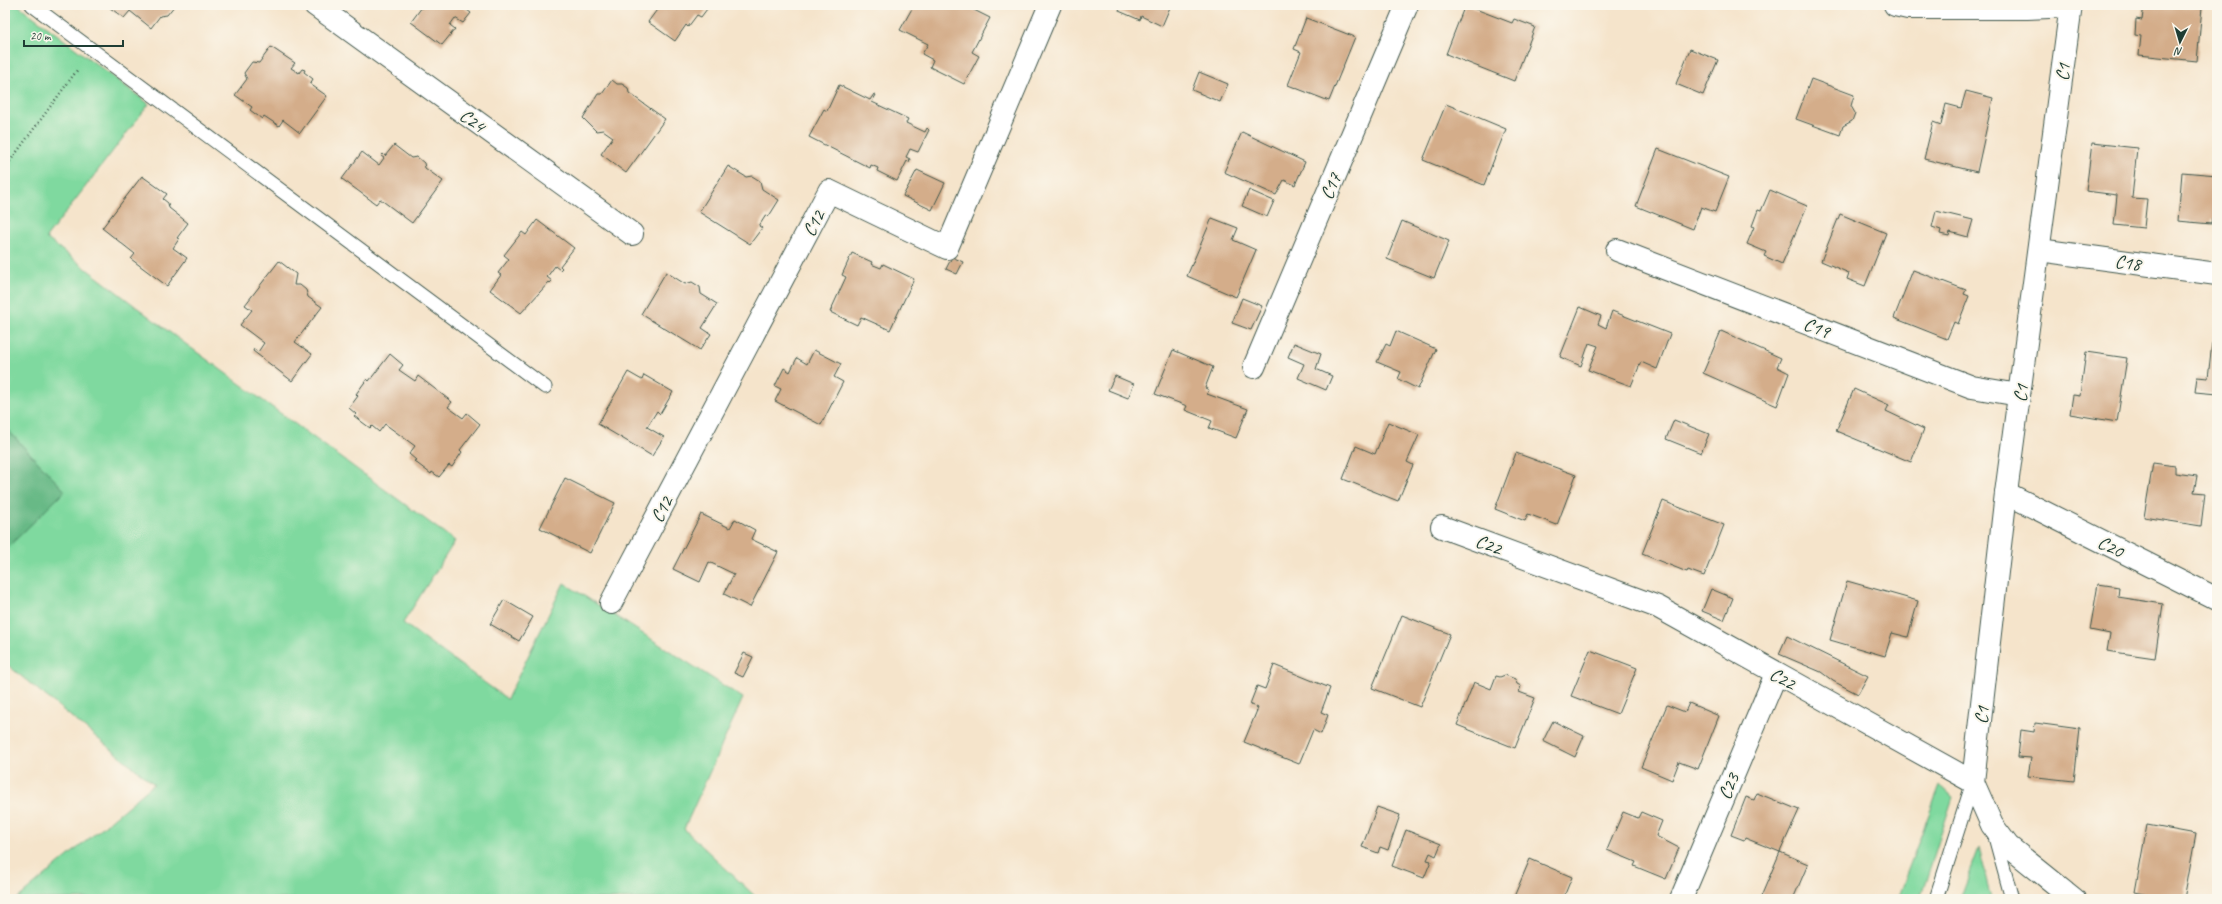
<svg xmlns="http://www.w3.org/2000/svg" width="2222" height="904" font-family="Caveat,sans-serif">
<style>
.green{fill:#7fd99f;stroke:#4f8b6a}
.forest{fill:#67b986;stroke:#437b5d}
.building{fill:#d4ad8a}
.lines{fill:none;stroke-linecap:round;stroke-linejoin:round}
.lane-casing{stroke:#3f564b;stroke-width:15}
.street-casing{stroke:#3f564b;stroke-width:24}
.path{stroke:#3f564b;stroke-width:2.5;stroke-dasharray:1 3;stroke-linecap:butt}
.lane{stroke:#fff;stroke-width:13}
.street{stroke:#fff;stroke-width:22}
.labels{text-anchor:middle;stroke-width:4;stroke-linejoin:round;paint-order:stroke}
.street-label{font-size:19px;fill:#1f3d34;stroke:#fbf7ec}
</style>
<rect width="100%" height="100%" fill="#fbf7ec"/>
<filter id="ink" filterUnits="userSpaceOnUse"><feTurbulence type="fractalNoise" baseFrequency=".025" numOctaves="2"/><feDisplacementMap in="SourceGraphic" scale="8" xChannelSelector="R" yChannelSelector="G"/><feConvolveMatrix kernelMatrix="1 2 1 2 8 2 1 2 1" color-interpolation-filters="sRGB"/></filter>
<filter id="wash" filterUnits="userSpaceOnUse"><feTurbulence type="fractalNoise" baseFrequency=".012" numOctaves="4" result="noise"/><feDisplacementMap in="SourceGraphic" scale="16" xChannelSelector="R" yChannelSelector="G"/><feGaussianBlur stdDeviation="0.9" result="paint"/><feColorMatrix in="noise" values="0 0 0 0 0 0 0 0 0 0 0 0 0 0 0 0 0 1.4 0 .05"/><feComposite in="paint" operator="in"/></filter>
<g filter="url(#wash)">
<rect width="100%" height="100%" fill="#f5e4cb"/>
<!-- green -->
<g class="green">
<polygon points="5,5 18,5 149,104 46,238 168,331 455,541 403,623 507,699 564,583 743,698 684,829 758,899 17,899 154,784 5,663 5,550 65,491 5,427"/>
<polygon points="1940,785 1953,797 1920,899 1897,899"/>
<polygon points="1979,848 1992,899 1960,899"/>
</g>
<!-- forest -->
<polygon class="forest" points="5,427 65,491 5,550"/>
<g id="blocks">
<!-- building -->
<g class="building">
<polygon points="106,5 175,5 167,15 160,16 151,28 130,11 124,18"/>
<polygon points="419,5 464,5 463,7 471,13 463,23 455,18 450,25 455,29 442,45 411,22 422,7"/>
<polygon points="656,5 710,5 701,17 697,15 688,27 686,25 675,41 648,22 659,7"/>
<polygon points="914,5 964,5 990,18 972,52 979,56 964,84 930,67 933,60 922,54 928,44 900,30"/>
<polygon points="1122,5 1171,5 1162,26 1141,16 1140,20 1119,11"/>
<polygon points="1465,5 1512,23 1514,19 1535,27 1514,81 1446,54"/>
<polygon points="2144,5 2202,7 2197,61 2139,55 2141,36 2135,35 2136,19 2142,20"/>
<polygon points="1306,18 1355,37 1329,101 1288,85 1301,52 1294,49"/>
<polygon points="271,47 295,63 291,68 299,73 302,69 305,70 304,72 313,79 310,84 327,96 300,133 283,120 279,126 264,116 262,119 250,110 252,107 235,95 247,79 244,73 252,62 259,63"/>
<polygon points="1690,49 1718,60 1703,95 1676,84"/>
<polygon points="1199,72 1228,84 1220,102 1192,90"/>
<polygon points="1811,79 1854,95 1851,106 1855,113 1852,121 1843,126 1840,135 1796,119"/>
<polygon points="612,80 617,84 622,84 628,88 629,93 665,119 626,173 601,154 613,137 603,130 596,131 583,118 598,94 602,94"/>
<polygon points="839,85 870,100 874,94 876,95 872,102 908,119 906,123 925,132 927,128 929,130 918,152 910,149 906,157 910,159 909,162 907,161 897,181 877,171 878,168 871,165 870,168 809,137 824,109 827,111"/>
<polygon points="1966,91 1993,98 1977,172 1924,159 1933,122 1941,125 1946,104 1961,108"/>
<polygon points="1446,104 1506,129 1484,185 1423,160"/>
<polygon points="1242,132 1305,162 1295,185 1284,180 1276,195 1224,172"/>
<polygon points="2092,143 2137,148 2132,198 2147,199 2144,228 2114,225 2117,195 2086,191"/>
<polygon points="394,145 411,158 417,157 424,163 425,168 443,181 412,223 380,199 376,204 342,179 362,152 379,165 384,158 381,156 383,154 385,156"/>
<polygon points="1658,149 1729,177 1715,212 1701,207 1693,229 1636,206"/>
<polygon points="728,166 746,177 752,176 760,181 762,189 779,200 769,216 766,215 759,226 762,228 750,244 699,212"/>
<polygon points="917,170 945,183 932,210 903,196"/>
<polygon points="2182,172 2217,175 2217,219 2212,219 2211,224 2178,221"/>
<polygon points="142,176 167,194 163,199 168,203 169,208 188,223 177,238 179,239 173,248 187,258 167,286 131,259 135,254 102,228"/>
<polygon points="1249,190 1274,201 1267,217 1242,206"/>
<polygon points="1770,190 1807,206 1782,264 1764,256 1766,252 1747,244 1754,227 1752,226 1758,210 1761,211"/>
<polygon points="1936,211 1973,220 1968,237 1950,232 1949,236 1940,234 1941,230 1932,227"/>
<polygon points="1840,214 1886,233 1865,286 1847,279 1849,273 1821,261"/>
<polygon points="1212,218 1238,228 1233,240 1256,250 1236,297 1187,276"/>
<polygon points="537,220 574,248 560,266 562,268 560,270 555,266 547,277 552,281 550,283 549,282 521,313 490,290 501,275 498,273 509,259 504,255 522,232 526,235"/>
<polygon points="1402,221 1449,241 1434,278 1387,259"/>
<polygon points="852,253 872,262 871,264 881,268 883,264 914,279 890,330 861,317 857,325 830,312 846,277 842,275"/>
<polygon points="952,257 963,262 957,274 946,269"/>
<polygon points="279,261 296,274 294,285 300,285 306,290 308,297 322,307 295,342 312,354 292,381 253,351 254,349 258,352 264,343 240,325 252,310 245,305"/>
<polygon points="1913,270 1966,290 1964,294 1969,296 1958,324 1954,322 1947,339 1894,318"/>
<polygon points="666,272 685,284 692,282 700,287 701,294 717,304 702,328 711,334 700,350 641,314"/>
<polygon points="1242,298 1262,306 1251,330 1232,323"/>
<polygon points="1580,307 1601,316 1598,324 1606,328 1612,311 1670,334 1657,369 1641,362 1631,386 1588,370 1598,346 1589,343 1581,366 1560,357"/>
<polygon points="1396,331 1436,349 1418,389 1398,379 1401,372 1377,362 1386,344 1390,346"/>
<polygon points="1721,331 1781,358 1777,367 1789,373 1777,406 1703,373"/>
<polygon points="1294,343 1321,354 1316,369 1332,376 1326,390 1298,378 1304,364 1288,357"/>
<polygon points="2212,343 2217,343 2217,394 2195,392 2197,377 2208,378"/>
<polygon points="814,350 841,364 834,377 843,382 821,425 775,401 781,389 775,386 784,368 790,372 797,358 807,364"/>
<polygon points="1173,350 1213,367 1205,388 1209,390 1207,394 1248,409 1236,438 1209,428 1212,421 1185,410 1187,406 1155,394"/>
<polygon points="2086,352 2127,358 2117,422 2070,414 2073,395 2080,396"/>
<polygon points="390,354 403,365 399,370 415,381 418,376 452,402 448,407 463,418 467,413 480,424 460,450 462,452 452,467 449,465 439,477 432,472 431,474 414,461 416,460 409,454 415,446 385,424 379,432 372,426 370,428 354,416 356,414 349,408 358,396 356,394 367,379 369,381"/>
<polygon points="628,372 642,380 644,375 673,392 660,414 657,411 647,427 664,437 652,456 598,424"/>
<polygon points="1115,376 1134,384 1128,398 1108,390"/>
<polygon points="1854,389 1889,405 1886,411 1924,429 1911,462 1836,431"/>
<polygon points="1674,420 1709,434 1701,453 1666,439"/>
<polygon points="1388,422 1419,435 1407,462 1413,465 1398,501 1343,479 1356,446 1375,454"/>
<polygon points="1516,453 1576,475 1557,525 1528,514 1525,521 1495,509"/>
<polygon points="2153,463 2175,466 2175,473 2197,476 2194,492 2205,493 2201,526 2144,517"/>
<polygon points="565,478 615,503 590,553 540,528"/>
<polygon points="1663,501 1724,525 1704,576 1688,570 1687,572 1642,554"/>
<polygon points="701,514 730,528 735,519 755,530 751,539 778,552 750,607 724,594 734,574 709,562 700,582 673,569"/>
<polygon points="1847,581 1918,601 1908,637 1892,633 1885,656 1830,640"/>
<polygon points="2098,584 2119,587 2118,597 2163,604 2155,658 2107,651 2110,634 2090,630"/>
<polygon points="1711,589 1733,598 1724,620 1702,611"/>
<polygon points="504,600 533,617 519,641 490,624"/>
<polygon points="1402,615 1450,634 1420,707 1372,688"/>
<polygon points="1787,636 1868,676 1858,694 1833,681 1821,672 1779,654"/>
<polygon points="1590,650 1637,668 1618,714 1571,696"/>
<polygon points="744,653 753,657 743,677 734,673"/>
<polygon points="1274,665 1330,688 1321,712 1328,715 1321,734 1313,730 1299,764 1244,742 1258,708 1250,704 1257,686 1265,689"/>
<polygon points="1505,675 1515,679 1517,684 1521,686 1519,692 1535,698 1515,748 1457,725 1474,682 1491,689 1496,676 1500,677"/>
<polygon points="1689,703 1719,716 1698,769 1679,762 1672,780 1641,767 1667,705 1685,712"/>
<polygon points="1553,721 1584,736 1575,757 1543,741"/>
<polygon points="2035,723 2080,729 2074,781 2028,776 2031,758 2018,757 2021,730 2034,732"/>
<polygon points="1757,793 1799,810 1780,852 1808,864 1793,899 1760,899 1780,852 1745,838 1744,840 1731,835 1746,797 1754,800"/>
<polygon points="1377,807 1400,815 1388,850 1380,847 1378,853 1362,847"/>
<polygon points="1623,812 1638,818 1641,812 1662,821 1656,836 1679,848 1666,879 1634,866 1636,862 1607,850"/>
<polygon points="2147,825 2196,834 2184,899 2153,899 2154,896 2135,892"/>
<polygon points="1406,830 1441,844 1436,856 1430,853 1427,860 1431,861 1424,878 1392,866"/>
<polygon points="1530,859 1572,877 1563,899 1513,899"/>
</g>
</g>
</g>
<g filter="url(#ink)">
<use href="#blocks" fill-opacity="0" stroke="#3f564b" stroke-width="1"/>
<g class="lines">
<!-- lane casing -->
<g class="lane-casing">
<g id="lane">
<polyline points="32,5 545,387"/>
<polyline points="1995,837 2012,899"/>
<polyline points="1936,899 1973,782"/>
</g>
</g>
<!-- street casing -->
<g class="street-casing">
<g id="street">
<polyline points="315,5 632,234"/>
<polyline points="1895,5 1908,8 2027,8 2071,6"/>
<polyline points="1617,250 1972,387 2019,395"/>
<polyline points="2039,250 2217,274"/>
<polyline points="1254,367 1407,5"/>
<polyline points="2006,493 2217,599"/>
<polyline points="1442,527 1658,607 1973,782 1992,825 2008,846 2074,899"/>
<polyline points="611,603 829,191 947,248 1050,5"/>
<polyline points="1973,782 2006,493 2071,5"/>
<polyline points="1681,899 1776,674"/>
</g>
</g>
<!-- path -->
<polyline class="path" points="5,168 78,69"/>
<!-- lane -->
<use href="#lane" class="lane"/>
<!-- street -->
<use href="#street" class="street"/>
</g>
</g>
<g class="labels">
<!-- street labels -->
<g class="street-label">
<text transform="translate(2062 72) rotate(-83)" y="7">C1</text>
<text transform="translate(473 120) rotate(36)" y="7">C24</text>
<text transform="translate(1330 186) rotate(-67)" y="7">C17</text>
<text transform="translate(813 223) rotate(-62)" y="7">C12</text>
<text transform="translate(2128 262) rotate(7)" y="7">C18</text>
<text transform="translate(1817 327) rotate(21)" y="7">C19</text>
<text transform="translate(2020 393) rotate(-82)" y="7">C1</text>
<text transform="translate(661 509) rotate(-62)" y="7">C12</text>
<text transform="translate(1489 544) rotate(21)" y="7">C22</text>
<text transform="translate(2111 546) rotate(27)" y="7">C20</text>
<text transform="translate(1783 678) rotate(29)" y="7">C22</text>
<text transform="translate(1981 715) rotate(-84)" y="7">C1</text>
<text transform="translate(1728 786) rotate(-67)" y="7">C23</text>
</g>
</g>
<!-- margin -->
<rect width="2222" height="904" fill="none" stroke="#fbf7ec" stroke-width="20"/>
<!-- north arrow -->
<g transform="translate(2180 42) rotate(185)" stroke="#fbf7ec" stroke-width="3" paint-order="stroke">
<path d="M0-3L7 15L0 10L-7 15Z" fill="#1f3d34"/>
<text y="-6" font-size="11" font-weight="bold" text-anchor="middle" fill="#1f3d34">N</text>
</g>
<!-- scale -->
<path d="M24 40v6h99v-6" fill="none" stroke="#1f3d34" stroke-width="2"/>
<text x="30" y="40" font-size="12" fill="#1f3d34" stroke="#fbf7ec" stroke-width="3" paint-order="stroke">20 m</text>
</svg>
